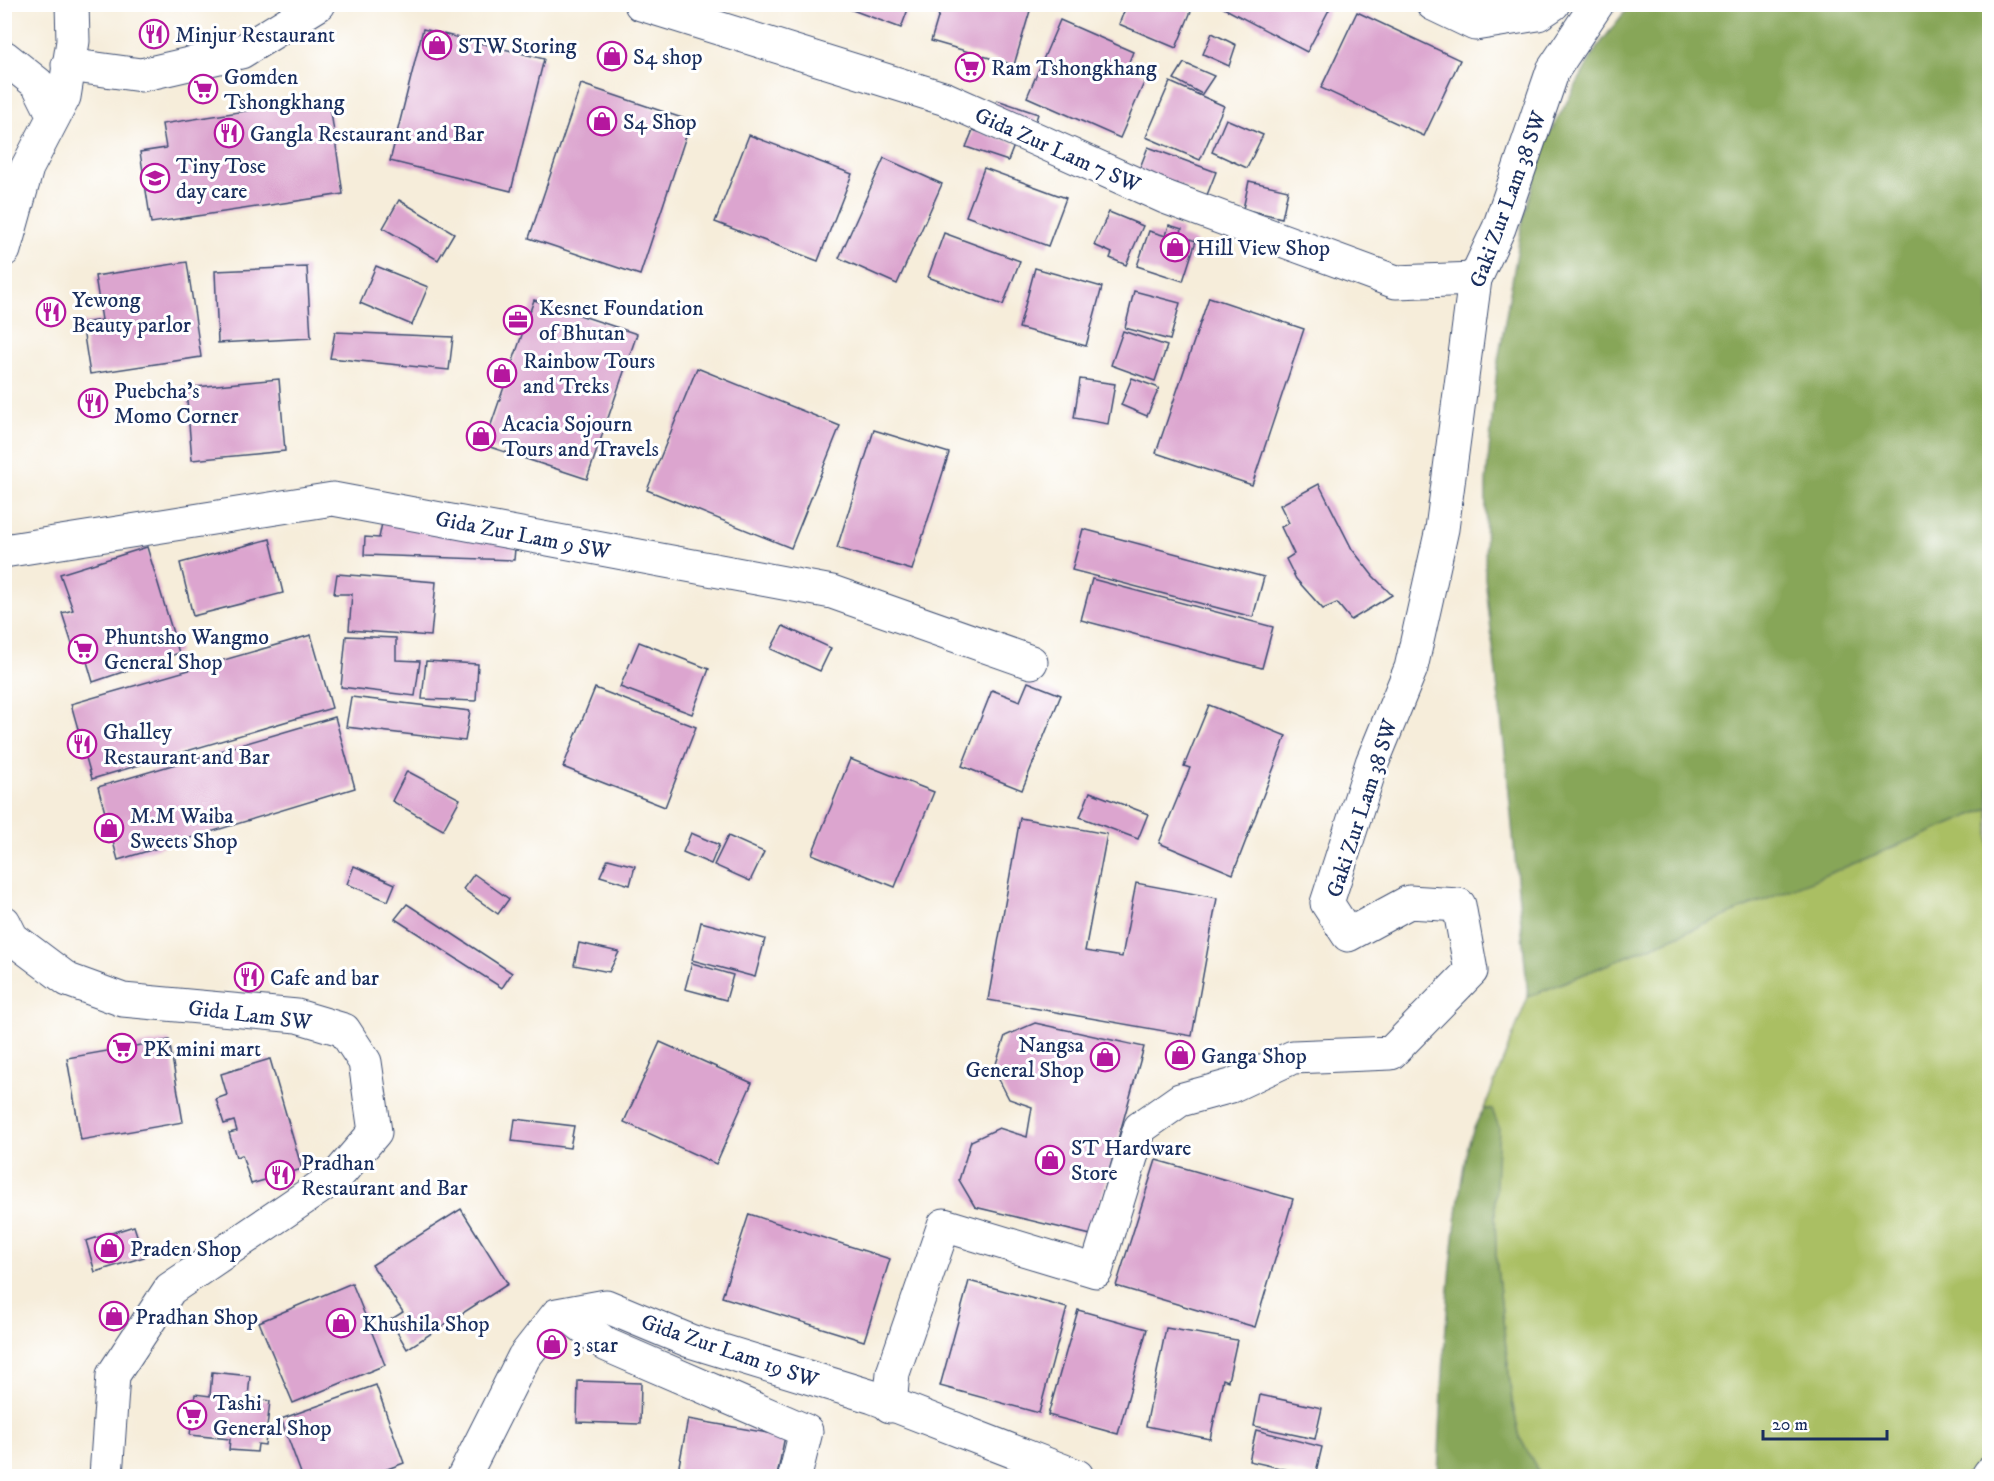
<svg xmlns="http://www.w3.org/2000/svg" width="1994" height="1481" font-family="'IM FELL DW Pica',serif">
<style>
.green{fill:#aabf63;stroke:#627760;stroke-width:1.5}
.forest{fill:#87a659;stroke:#516a5c;stroke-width:1.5}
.building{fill:#dca5cf}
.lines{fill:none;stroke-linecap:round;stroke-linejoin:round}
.street-casing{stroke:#3c4c71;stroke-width:35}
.street{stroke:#fff;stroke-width:33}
.labels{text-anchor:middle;stroke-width:6;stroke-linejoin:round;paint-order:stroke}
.poi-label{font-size:22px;fill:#1b2f5e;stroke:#fff;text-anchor:start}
.street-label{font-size:22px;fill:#1b2f5e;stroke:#fff}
</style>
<rect width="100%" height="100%" fill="#fff"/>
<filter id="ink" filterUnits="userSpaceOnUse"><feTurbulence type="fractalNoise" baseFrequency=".0167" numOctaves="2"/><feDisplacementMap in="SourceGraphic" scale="12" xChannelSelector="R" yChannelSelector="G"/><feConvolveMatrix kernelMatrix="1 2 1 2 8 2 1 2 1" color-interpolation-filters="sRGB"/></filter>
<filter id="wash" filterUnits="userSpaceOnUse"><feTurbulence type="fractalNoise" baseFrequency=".008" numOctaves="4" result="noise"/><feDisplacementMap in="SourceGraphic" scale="24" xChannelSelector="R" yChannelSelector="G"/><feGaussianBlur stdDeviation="1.35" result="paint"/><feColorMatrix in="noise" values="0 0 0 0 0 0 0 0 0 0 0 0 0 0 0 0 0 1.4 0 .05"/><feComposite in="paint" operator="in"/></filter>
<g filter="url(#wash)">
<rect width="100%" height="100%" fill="#f6edda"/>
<!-- green -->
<polygon class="green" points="1989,808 1989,1476 1541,1476 1520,1438 1512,1402 1496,1258 1492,1110 1484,1109 1528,997"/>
<!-- forest -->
<g class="forest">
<polygon points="1630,5 1989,5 1989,808 1528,997 1506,761 1485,578 1486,482 1497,367 1523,218 1546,140 1596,49"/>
<path d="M 1484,1109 L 1492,1110 L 1499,1127 L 1495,1202 L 1496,1258 L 1512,1402 L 1520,1438 L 1541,1476 L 1438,1476 C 1442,1386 1446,1295 1458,1206 C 1463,1172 1465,1138 1484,1109 Z"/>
</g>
<g id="blocks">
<!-- building -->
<g class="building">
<polygon points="836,4 910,4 901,28"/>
<polygon points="942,4 1032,4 1014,65 931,41"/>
<polygon points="1127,4 1194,4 1176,48 1119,24"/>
<polygon points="1216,4 1332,4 1307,52"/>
<polygon points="1357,12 1460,60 1424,136 1321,88"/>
<polygon points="1060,20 1133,52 1127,67 1147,76 1120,138 1027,97"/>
<polygon points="423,29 544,59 511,191 390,161"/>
<polygon points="1212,33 1236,45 1229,66 1203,54"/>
<polygon points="1184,63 1214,76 1202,94 1174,79"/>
<polygon points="1170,82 1224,106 1200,160 1146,137"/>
<polygon points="581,84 691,121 640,275 529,238"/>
<polygon points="329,98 343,194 151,223 140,152 166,148 162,124"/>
<polygon points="997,100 1038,114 1032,132 990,118"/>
<polygon points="1226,119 1263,135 1247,168 1212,152"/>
<polygon points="973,130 1015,143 1008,161 966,147"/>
<polygon points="749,135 852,174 818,261 715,222"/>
<polygon points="1148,147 1216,172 1207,195 1139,170"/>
<polygon points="884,158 942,184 897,284 839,258"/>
<polygon points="984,168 1066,198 1048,246 966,216"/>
<polygon points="1249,181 1288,190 1282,218 1243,209"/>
<polygon points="399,200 454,233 438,260 383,228"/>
<polygon points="1109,212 1143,226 1126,265 1110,258 1112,253 1094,245"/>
<polygon points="1169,225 1182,229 1180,236 1196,241 1183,281 1137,266 1149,231 1166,236"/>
<polygon points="944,233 1020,261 1003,305 928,277"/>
<polygon points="187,262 201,357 90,374 82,323 102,320 95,276"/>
<polygon points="376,266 428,287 412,325 360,303"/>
<polygon points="307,267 311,338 218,343 215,271"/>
<polygon points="1035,268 1102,287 1086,346 1019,328"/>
<polygon points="1134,291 1180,303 1170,340 1125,328"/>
<polygon points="1209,297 1304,329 1252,485 1156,453"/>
<polygon points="534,300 637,334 587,479 484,445"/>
<polygon points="1123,331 1167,346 1155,381 1111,365"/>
<polygon points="335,332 453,337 449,370 330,358"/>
<polygon points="697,368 840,426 791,548 647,490"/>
<polygon points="1132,378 1159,388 1147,416 1121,405"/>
<polygon points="279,379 285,451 192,460 186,388"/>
<polygon points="1080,379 1115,384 1108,424 1074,418"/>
<polygon points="874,430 949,453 912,570 837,548"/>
<polygon points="1319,484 1352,549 1373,576 1392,595 1351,620 1337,603 1323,609 1296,579 1286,559 1294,554 1281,527 1289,523 1280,505"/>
<polygon points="382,523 516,537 514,560 364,555 365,537 379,538"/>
<polygon points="1083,529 1264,577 1253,617 1072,570"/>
<polygon points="270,539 283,593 193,616 180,563"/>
<polygon points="147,547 179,653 93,682 81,641 72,644 62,613 73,610 60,574"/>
<polygon points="337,574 436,582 431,636 349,630 352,594 334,594"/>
<polygon points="1092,579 1273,627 1262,668 1081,620"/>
<polygon points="783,626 831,648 820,671 771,649"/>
<polygon points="311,635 332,708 92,779 71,704"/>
<polygon points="346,636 396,638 396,660 420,661 415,696 341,687"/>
<polygon points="639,642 709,669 692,714 620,687"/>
<polygon points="426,661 478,664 476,701 422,699"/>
<polygon points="1028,682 1061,695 1022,790 962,766 992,690 1020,701"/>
<polygon points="595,688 696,727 665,807 563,767"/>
<polygon points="351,697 470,711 465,741 346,727"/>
<polygon points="1209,705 1286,736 1233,874 1159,843 1190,768 1184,766"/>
<polygon points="335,717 355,788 118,860 98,787"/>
<polygon points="850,759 934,792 895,887 812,854"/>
<polygon points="407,771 460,799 443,830 392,801"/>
<polygon points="1090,792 1148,814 1138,839 1080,817"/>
<polygon points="1020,818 1107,834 1085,951 1122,957 1136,883 1217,898 1192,1036 988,1000"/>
<polygon points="691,833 719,845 711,864 683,852"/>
<polygon points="728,836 764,852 750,881 714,865"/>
<polygon points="608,859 635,866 630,885 600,876"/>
<polygon points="354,866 395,884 388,901 347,884"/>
<polygon points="474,874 509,899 498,914 463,889"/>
<polygon points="407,904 512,973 502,988 395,919"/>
<polygon points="701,922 765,939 755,977 692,960"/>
<polygon points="579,943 619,952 609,972 574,965"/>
<polygon points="692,963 733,975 726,1000 685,989"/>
<polygon points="1035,1023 1144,1047 1091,1235 975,1207 959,1180 971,1141 999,1128 1027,1137 1032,1107 1009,1099 994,1070 1005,1036"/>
<polygon points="169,1040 183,1122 81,1140 67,1058"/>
<polygon points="660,1042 752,1083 716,1164 624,1122"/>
<polygon points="270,1059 302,1169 251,1184 242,1155 236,1157 229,1133 237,1131 234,1121 224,1124 216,1099 227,1095 221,1074"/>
<polygon points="515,1119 574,1126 570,1148 512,1141"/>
<polygon points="1156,1160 1293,1199 1255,1327 1116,1286"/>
<polygon points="461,1209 508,1284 407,1349 390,1320 403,1312 372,1265"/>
<polygon points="749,1214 890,1259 864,1341 722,1297"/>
<polygon points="134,1226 144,1257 95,1272 86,1241"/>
<polygon points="969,1281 1067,1308 1039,1413 940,1386"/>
<polygon points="352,1283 385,1365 293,1403 259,1322"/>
<polygon points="1078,1310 1147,1329 1118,1434 1048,1415"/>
<polygon points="1166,1328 1237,1340 1228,1381 1223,1379 1210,1439 1146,1426"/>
<polygon points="212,1372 250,1376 248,1398 270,1401 265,1445 258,1444 257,1452 229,1450 230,1439 190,1435 195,1394 210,1396"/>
<polygon points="578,1381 641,1383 640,1424 577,1422"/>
<polygon points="376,1385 404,1463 368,1476 302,1476 281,1419"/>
<polygon points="1260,1395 1322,1408 1315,1439 1254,1426"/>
<polygon points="688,1419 785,1436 777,1476 677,1476"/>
<polygon points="1256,1430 1322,1447 1315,1476 1249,1461"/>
</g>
</g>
</g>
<g filter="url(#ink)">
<use href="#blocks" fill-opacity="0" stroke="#3c4c71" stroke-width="1.5"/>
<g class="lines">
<!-- street casing -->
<g class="street-casing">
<g id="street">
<polyline points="641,4 946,99 1165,197 1396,282 1475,279"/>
<polyline points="1433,4 1475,24 1538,14 1553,4"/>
<polyline points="4,57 38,84 53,114"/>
<polyline points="68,65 141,75 241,52 319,4"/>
<polyline points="4,250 27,168 64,97 73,41 72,4"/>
<polyline points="4,551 333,499 832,592 1031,662"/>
<polyline points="4,922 12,938 68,980 123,1000 297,1016 344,1030 365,1062 375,1132 338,1175 170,1289 113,1375 106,1476"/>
<polyline points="568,1315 607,1345 806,1431 795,1476"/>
<polyline points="890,1406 893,1373 944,1225 1096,1271 1140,1128 1180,1100 1231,1086 1293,1057 1391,1053 1471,971 1459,905 1409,902 1348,935 1327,903 1372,763 1411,668 1442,529 1475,279 1499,228 1553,70 1597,4"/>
<polyline points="464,1476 524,1357 557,1315 606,1306 690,1341 873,1397 1077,1476"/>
<polyline points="1988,1476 1990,1473"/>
</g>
</g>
<!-- street -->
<use href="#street" class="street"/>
</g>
</g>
<!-- icons -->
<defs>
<g id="restaurant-ring" transform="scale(1.5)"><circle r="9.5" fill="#fff" stroke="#b5179e" stroke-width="1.5"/><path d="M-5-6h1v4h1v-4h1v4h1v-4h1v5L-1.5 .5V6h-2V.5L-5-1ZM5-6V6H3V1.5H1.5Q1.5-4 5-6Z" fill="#b5179e"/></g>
<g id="shop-ring" transform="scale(1.5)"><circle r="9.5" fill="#fff" stroke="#b5179e" stroke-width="1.5"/><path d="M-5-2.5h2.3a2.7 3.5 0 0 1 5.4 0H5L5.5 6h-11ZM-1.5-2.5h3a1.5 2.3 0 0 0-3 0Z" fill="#b5179e"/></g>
<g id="supermarket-ring" transform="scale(1.5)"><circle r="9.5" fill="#fff" stroke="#b5179e" stroke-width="1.5"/><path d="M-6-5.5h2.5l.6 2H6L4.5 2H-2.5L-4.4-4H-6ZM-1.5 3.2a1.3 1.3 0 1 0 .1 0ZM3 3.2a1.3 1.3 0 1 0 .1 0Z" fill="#b5179e"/></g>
<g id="school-ring" transform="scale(1.5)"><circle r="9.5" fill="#fff" stroke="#b5179e" stroke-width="1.5"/><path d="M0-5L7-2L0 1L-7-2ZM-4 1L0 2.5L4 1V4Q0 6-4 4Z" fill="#b5179e"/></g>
<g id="office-ring" transform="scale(1.5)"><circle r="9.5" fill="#fff" stroke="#b5179e" stroke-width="1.5"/><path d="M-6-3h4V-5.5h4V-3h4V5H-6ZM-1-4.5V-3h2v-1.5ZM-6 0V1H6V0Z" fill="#b5179e"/></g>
</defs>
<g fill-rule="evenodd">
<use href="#restaurant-ring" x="154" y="34"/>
<use href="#shop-ring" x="437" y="45"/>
<use href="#shop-ring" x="612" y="56"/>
<use href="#supermarket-ring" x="970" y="67"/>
<use href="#supermarket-ring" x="203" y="89"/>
<use href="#shop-ring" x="602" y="121"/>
<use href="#restaurant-ring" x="229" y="133"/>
<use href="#school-ring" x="155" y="178"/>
<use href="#shop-ring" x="1175" y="247"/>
<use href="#restaurant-ring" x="51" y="312"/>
<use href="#office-ring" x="518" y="320"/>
<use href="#shop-ring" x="502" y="373"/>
<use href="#restaurant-ring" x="93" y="403"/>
<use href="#shop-ring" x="481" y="436"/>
<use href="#supermarket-ring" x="83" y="649"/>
<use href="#restaurant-ring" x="82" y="744"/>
<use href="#shop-ring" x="109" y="828"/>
<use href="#restaurant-ring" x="249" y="977"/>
<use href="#supermarket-ring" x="122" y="1048"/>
<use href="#shop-ring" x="1180" y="1055"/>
<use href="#shop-ring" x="1105" y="1057"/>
<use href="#shop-ring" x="1050" y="1160"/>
<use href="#restaurant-ring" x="280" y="1175"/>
<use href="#shop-ring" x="109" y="1248"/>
<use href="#shop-ring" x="114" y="1316"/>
<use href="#shop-ring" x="341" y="1323"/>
<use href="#shop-ring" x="552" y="1344"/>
<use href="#supermarket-ring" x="192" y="1415"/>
</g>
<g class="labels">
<!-- poi labels -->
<g class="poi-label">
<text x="175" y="42">Minjur Restaurant</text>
<text x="458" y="53">STW Storing</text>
<text x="633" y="64">S4 shop</text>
<text x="991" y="75">Ram Tshongkhang</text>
<text x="224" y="84">Gomden<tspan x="224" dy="25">Tshongkhang</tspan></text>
<text x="623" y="129">S4 Shop</text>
<text x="250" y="141">Gangla Restaurant and Bar</text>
<text x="176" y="173">Tiny Tose<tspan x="176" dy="25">day care</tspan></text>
<text x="1196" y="255">Hill View Shop</text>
<text x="72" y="307">Yewong<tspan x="72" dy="25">Beauty parlor</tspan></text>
<text x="539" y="315">Kesnet Foundation<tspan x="539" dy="25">of Bhutan</tspan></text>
<text x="523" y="368">Rainbow Tours<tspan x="523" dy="25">and Treks</tspan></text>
<text x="114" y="398">Puebcha’s<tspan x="114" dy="25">Momo Corner</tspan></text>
<text x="502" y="431">Acacia Sojourn<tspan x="502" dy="25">Tours and Travels</tspan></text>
<text x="104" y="644">Phuntsho Wangmo<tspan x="104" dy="25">General Shop</tspan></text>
<text x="103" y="739">Ghalley<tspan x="103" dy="25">Restaurant and Bar</tspan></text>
<text x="130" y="823">M.M Waiba<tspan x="130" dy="25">Sweets Shop</tspan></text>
<text x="270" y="985">Cafe and bar</text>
<text x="1084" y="1052" text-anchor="end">Nangsa<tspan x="1084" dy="25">General Shop</tspan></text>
<text x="143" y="1056">PK mini mart</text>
<text x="1201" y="1063">Ganga Shop</text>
<text x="1071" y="1155">ST Hardware<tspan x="1071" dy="25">Store</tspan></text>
<text x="301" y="1170">Pradhan<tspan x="301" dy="25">Restaurant and Bar</tspan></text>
<text x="130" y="1256">Praden Shop</text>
<text x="135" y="1324">Pradhan Shop</text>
<text x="362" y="1331">Khushila Shop</text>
<text x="573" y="1352">3 star</text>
<text x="213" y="1410">Tashi<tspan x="213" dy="25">General Shop</tspan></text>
</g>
<!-- street labels -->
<g class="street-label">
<text transform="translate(1058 149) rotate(24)" y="8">Gida Zur Lam 7 SW</text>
<text transform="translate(1507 199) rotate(-70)" y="8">Gaki Zur Lam 38 SW</text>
<text transform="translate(523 534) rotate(11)" y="8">Gida Zur Lam 9 SW</text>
<text transform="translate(1361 808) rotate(-72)" y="8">Gaki Zur Lam 38 SW</text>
<text transform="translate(250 1014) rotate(7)" y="8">Gida Lam SW</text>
<text transform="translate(730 1350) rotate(19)" y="8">Gida Zur Lam 19 SW</text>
</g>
</g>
<!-- margin -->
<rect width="1994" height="1481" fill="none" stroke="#fff" stroke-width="24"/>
<!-- scale -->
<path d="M1763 1430v9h124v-9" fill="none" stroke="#1b2f5e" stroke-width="3"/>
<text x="1772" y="1430" font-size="18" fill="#1b2f5e" stroke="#ffffff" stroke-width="4.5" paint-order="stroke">20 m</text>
</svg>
